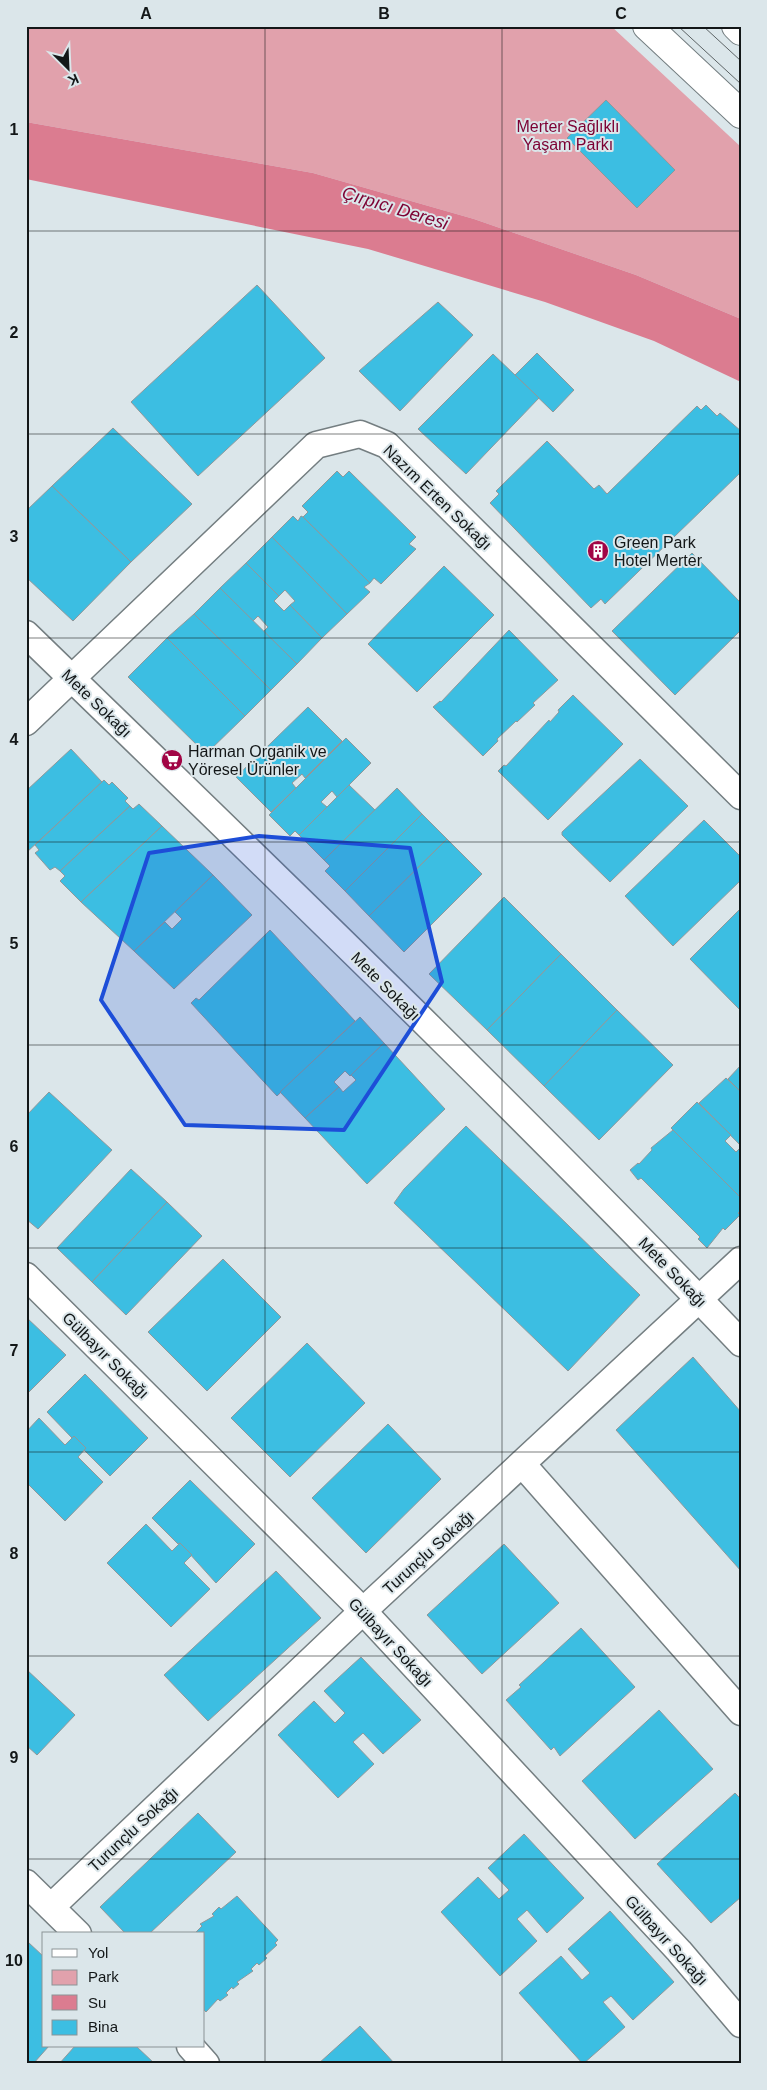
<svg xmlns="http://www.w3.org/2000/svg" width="767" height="2090" font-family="Arial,sans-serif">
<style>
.green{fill:#e1a1ac}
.water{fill:#db7c90}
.building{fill:#3cbee2;stroke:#8e989b}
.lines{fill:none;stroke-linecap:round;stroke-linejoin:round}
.minor-casing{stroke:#747e81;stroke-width:29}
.primary-casing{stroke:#747e81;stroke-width:30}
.minor{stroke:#fff;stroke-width:26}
.primary{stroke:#fff;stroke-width:28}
.tram{stroke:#5d6466;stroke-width:1}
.marked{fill:#1d4ed8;fill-opacity:0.2;stroke:#1d4ed8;stroke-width:4;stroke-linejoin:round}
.grid{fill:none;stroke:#131718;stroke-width:1;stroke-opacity:0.55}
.labels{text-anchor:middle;stroke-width:4;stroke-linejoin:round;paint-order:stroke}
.park-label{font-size:16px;fill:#7c0033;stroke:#dbe6ea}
.street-label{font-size:16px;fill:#131718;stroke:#dbe6ea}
.poi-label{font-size:16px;fill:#131718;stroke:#dbe6ea;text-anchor:start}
.water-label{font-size:18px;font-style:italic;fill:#7d0334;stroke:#dbe6ea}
.neatline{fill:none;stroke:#131718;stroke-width:2}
.grid-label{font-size:16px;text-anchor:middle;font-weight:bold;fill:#131718}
</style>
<rect width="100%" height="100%" fill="#dbe6ea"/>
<!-- green -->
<polygon class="green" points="26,26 611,26 741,147 741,319 636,275 474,219 313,173 26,122"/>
<!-- water -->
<polygon class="water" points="26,122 313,173 474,219 636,275 741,319 741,382 654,341 545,302 368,249 26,179"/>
<!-- building -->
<g class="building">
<polygon points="606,100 675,170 637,208 567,138"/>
<polygon points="257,285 325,358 198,476 131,402"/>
<polygon points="438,302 473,335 400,411 359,371"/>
<polygon points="537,353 574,390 553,412 515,375"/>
<polygon points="493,354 539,398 466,474 418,429"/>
<polygon points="706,405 717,416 720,413 741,431 739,438 741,440 741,472 605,604 601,599 591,608 490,503 499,494 496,491 547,441 594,489 599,485 607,494 697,406 701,410"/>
<polygon points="113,428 192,504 131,562 52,486"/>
<polygon points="337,471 343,477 349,471 416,537 409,544 416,549 381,584 374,578 370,583 303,517 308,512 302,506"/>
<polygon points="52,486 131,562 73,621 26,577 26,511"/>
<polygon points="293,516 298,521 301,516 303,517 370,583 364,587 370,592 347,614 272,537"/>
<polygon points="272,537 347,614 322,638 290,605 295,601 285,590 279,596 246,563"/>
<polygon points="692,553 741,603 741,630 675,695 612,631"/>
<polygon points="246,563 279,596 274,601 284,611 290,605 322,638 297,664 263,632 268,627 258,616 253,621 220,588"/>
<polygon points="444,566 494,615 417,692 368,644"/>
<polygon points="220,588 297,664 271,690 194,614"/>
<polygon points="194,614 271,690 245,716 167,638"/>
<polygon points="509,630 558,680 533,703 535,705 517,722 516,721 497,739 498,741 483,756 433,707 440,701 441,702"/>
<polygon points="167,638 245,716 206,754 128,677"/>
<polygon points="573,695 623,744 548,820 498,771 504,765 506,766 549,720 550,722 559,712 558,710"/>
<polygon points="308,707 342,741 305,778 302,774 292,783 296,788 271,812 236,777"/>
<polygon points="346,738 371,763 337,797 332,791 321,802 327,807 299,835 295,831 290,836 269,815"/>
<polygon points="71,749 102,782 26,853 26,791"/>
<polygon points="640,759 688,806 610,882 562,835 562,832"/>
<polygon points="104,780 109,785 112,782 128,798 125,801 130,806 60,871 55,867 50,870 35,853 39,850 35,845"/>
<polygon points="349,785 375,810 324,860 299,835"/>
<polygon points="397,788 422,814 345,891 325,871 330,866 324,860"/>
<polygon points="139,804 162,826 81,902 60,881 65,876 60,871 130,806 133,809"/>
<polygon points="422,814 447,839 369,916 345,891"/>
<polygon points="704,820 741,857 741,880 673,946 625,896"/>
<polygon points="162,826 213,875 134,951 81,902"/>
<polygon points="447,839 482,874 404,952 369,916"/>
<polygon points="213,875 252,915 174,989 134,951 165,922 172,929 182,919 175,912"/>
<polygon points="504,897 561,954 487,1030 429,974"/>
<polygon points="741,908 741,1009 740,1010 690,959"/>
<polygon points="270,930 355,1021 277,1096 191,1003 196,998 199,1000"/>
<polygon points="561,954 617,1010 544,1086 487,1030"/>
<polygon points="617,1010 673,1065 599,1140 544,1086"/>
<polygon points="360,1017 384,1043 350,1076 345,1071 334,1082 339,1087 305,1118 280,1092"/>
<polygon points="384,1043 445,1109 367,1184 305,1118 339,1087 343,1092 356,1080 351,1075"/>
<polygon points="741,1065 741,1092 728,1079"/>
<polygon points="726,1078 741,1092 741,1146 699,1103"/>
<polygon points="49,1092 112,1150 38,1229 26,1219 26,1116"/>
<polygon points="697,1102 731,1135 725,1141 736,1152 741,1147 741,1198 671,1128"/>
<polygon points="466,1126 640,1295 568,1371 394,1203 404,1189"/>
<polygon points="673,1130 741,1198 741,1211 738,1213 740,1215 725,1230 723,1228 707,1248 698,1239 700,1237 641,1178 638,1180 630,1170 638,1163 639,1164 652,1150 651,1148"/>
<polygon points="131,1169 167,1202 92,1282 57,1248"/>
<polygon points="167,1202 202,1236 126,1315 92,1282"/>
<polygon points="223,1259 281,1317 207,1391 148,1332"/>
<polygon points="26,1317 66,1355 26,1395"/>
<polygon points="307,1343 365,1403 290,1477 231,1418"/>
<polygon points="693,1357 741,1412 741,1571 616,1430"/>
<polygon points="85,1374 148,1438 110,1476 84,1450 86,1448 74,1436 72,1438 47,1412"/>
<polygon points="39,1418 65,1445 74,1436 86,1448 78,1457 103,1482 65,1521 26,1482 26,1432"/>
<polygon points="388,1424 441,1479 366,1553 312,1498"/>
<polygon points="190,1480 255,1544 216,1583 180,1543 178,1544 152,1518"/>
<polygon points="146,1524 172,1551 180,1543 192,1555 184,1563 210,1589 171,1627 107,1563"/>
<polygon points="504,1544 559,1603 482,1674 427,1615"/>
<polygon points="276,1571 321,1618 208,1721 164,1675"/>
<polygon points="581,1628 635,1687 560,1756 554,1747 551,1750 506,1700 521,1687 519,1685"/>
<polygon points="361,1657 421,1720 383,1754 363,1733 353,1742 374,1764 338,1798 278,1735 314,1701 335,1723 345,1713 324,1691"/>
<polygon points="26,1669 75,1715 37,1755 26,1745"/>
<polygon points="659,1710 713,1769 635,1839 582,1781"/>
<polygon points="735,1793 741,1799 741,1897 711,1923 657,1864"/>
<polygon points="198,1813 236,1852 149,1934 126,1934 100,1907"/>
<polygon points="524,1834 584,1898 547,1933 527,1910 517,1919 537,1941 500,1976 441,1912 478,1877 499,1899 509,1890 488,1868"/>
<polygon points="237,1896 278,1940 275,1943 277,1945 265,1956 267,1958 259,1965 257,1963 251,1969 253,1971 237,1982 239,1984 233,1989 232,1987 226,1993 228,1995 220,2001 218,1999 206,2012 204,2010 204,1934 194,1934 202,1926 200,1924 214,1916 212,1914 219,1907 221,1909"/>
<polygon points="610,1911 674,1982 633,2020 611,1996 603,2002 625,2027 583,2064 519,1993 561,1956 582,1980 590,1973 568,1949"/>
<polygon points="28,1942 44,1957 44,2046 49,2046 33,2064 26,2064"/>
<polygon points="360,2026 395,2064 318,2064"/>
<polygon points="75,2046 136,2046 155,2064 59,2064"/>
</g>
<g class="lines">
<!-- minor casing -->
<g class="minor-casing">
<g id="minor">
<path d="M 26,634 C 267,868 509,1100 741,1343"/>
<polyline points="26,722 316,445 360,434 387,445 741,796"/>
<polyline points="26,1276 363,1611 679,1951 741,2024"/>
<polyline points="523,1465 741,1712"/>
<polyline points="26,1883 78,1934"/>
<polyline points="51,1907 363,1611 741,1260"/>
<polyline points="190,2046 206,2064"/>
</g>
</g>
<!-- primary casing -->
<g class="primary-casing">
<g id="primary">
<polyline points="647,26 741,114"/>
<polyline points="736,26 741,31"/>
</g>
</g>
<!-- minor -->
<use href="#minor" class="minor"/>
<!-- primary -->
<use href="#primary" class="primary"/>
<!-- tram -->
<g class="tram">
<polyline points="678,26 741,84"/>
<polyline points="703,26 741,61"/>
</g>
</g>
<!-- marked area -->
<path class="marked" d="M 259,836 L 410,848 L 442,982 L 344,1130 L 185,1125 L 101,1000 L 149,853 Z"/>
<!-- grid -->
<path class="grid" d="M 265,26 L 265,2064M 502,26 L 502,2064M 26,231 L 741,231M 26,434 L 741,434M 26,638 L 741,638M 26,842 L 741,842M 26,1045 L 741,1045M 26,1248 L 741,1248M 26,1452 L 741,1452M 26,1656 L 741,1656M 26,1859 L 741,1859"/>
<!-- icons -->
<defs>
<g id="building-disc" transform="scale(1.125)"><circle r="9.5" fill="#a10545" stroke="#dbe6ea"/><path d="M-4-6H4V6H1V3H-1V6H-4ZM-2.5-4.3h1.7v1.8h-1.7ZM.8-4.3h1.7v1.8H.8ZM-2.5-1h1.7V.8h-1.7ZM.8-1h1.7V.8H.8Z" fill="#fff"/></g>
<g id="supermarket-disc" transform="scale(1.125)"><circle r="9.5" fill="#a10545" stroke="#dbe6ea"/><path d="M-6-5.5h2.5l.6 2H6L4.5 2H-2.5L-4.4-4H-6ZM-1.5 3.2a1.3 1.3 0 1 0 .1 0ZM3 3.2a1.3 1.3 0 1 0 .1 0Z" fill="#fff"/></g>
</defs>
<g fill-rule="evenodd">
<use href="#building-disc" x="598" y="551"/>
<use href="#supermarket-disc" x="172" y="760"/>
</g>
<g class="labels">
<!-- park labels -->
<g class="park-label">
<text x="568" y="132">Merter Sağlıklı<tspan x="568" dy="18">Yaşam Parkı</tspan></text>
</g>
<!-- street labels -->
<g class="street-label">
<text transform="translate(438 497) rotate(44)" y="6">Nazım Erten Sokağı</text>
<text transform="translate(97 703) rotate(44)" y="6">Mete Sokağı</text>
<text transform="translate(386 986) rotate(45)" y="6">Mete Sokağı</text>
<text transform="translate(673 1272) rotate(46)" y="6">Mete Sokağı</text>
<text transform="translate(106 1355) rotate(45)" y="6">Gülbayır Sokağı</text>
<text transform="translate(428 1552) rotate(-42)" y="6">Turunçlu Sokağı</text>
<text transform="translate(391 1642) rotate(47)" y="6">Gülbayır Sokağı</text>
<text transform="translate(133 1829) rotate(-43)" y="6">Turunçlu Sokağı</text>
<text transform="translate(667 1940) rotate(48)" y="6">Gülbayır Sokağı</text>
</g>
<!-- poi labels -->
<g class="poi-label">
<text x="614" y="548">Green Park<tspan x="614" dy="18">Hotel Merter</tspan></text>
<text x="188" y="757">Harman Organik ve<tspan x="188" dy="18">Yöresel Ürünler</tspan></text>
</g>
<!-- water labels -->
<g class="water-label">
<text transform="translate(395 208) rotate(17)" y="6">Çırpıcı Deresi</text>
</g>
</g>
<!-- border -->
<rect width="767" height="2090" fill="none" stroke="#dbe6ea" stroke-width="55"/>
<!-- legend -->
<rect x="42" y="1932" width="162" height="115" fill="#dbe6ea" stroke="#8b9396"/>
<rect x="52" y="1949" width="25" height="8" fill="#ffffff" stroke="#8b9396"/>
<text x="88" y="1958" font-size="15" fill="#131718">Yol</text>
<rect x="52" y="1970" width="25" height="15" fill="#e1a1ac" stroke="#8b9396"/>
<text x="88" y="1982" font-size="15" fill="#131718">Park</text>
<rect x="52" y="1995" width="25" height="15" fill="#db7c90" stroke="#8b9396"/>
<text x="88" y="2008" font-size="15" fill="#131718">Su</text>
<rect x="52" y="2020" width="25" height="15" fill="#3cbee2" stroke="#8b9396"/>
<text x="88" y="2032" font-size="15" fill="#131718">Bina</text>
<!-- north arrow -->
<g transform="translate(68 68) rotate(156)" stroke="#dbe6ea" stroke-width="4" paint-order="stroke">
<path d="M0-4L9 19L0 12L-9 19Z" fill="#131718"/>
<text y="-8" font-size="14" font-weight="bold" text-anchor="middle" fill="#131718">K</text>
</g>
<rect x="28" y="28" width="712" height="2034" class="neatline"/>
<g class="grid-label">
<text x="146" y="19">A</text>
<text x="384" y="19">B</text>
<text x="621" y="19">C</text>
<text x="14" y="135">1</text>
<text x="14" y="338">2</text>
<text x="14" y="542">3</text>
<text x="14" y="745">4</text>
<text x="14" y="949">5</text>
<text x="14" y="1152">6</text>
<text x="14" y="1356">7</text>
<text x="14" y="1559">8</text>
<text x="14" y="1763">9</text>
<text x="14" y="1966">10</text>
</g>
</svg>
